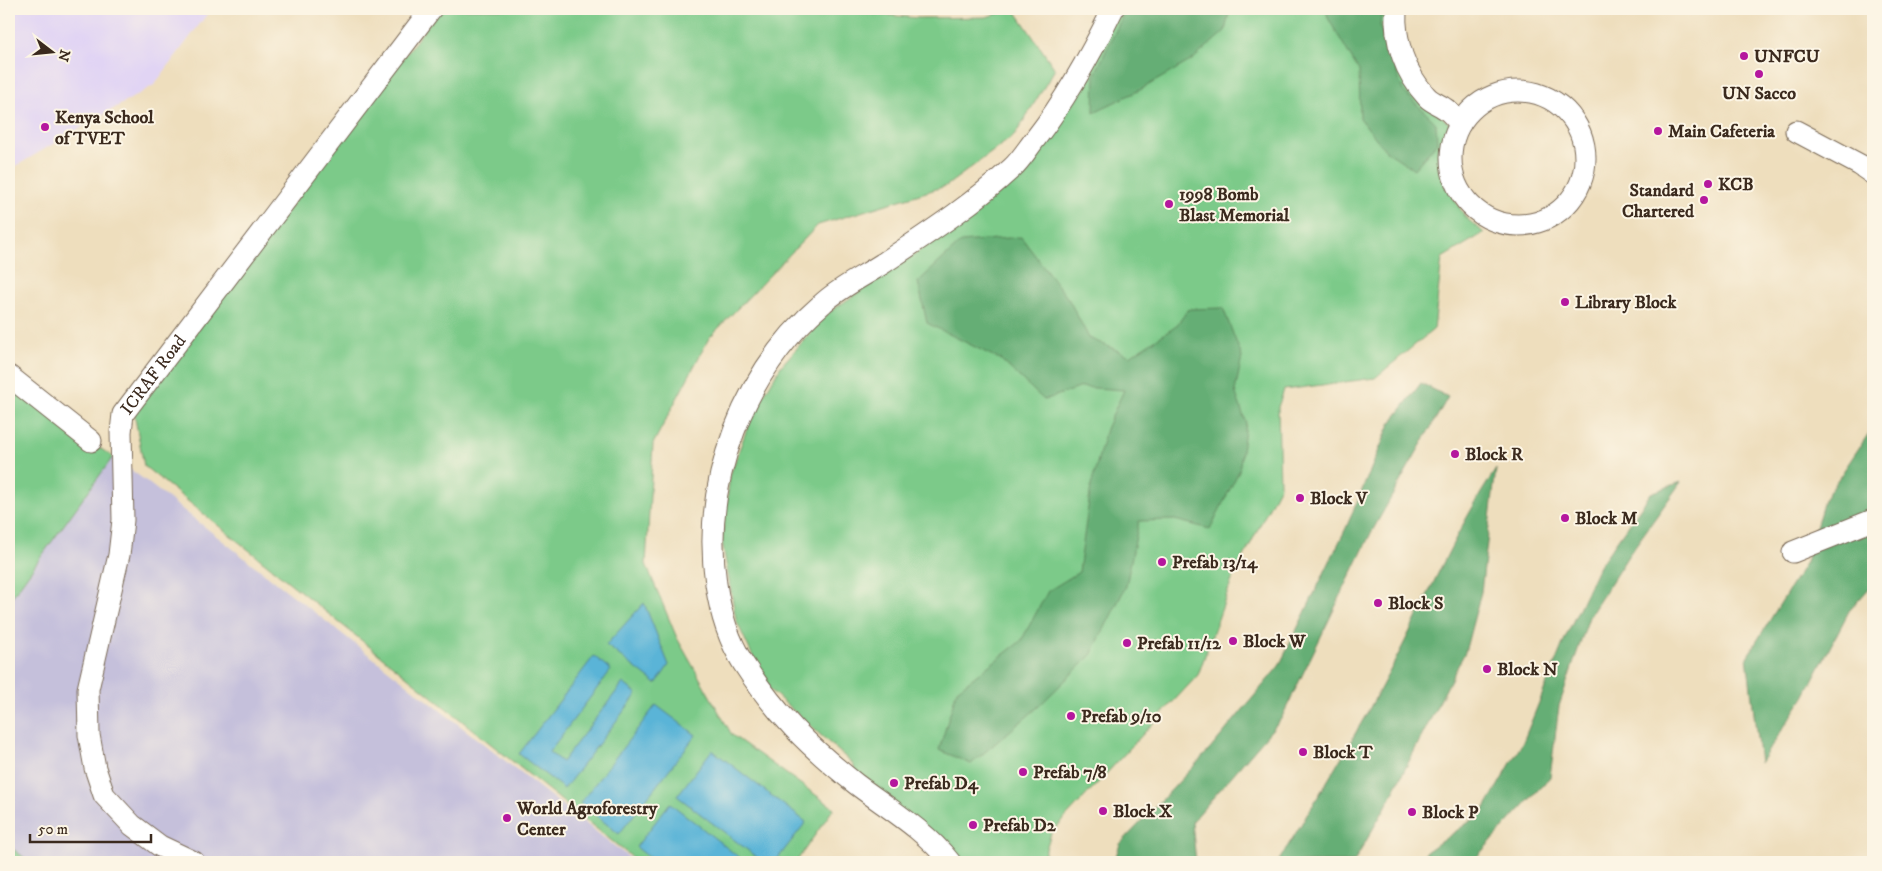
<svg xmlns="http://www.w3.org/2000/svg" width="1882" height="871" font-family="'IM FELL DW Pica',serif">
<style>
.built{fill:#e1d4f4}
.industrial{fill:#c5c0db}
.green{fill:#7cca89;stroke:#5c7a54}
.forest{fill:#65ae75;stroke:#506c4a}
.water{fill:#5ab4d7;stroke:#4a6f7a}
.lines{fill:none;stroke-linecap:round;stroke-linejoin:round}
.minor-casing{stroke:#7a6956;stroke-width:23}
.minor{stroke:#fff;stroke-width:21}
.poi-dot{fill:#b5179e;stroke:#fcf5e5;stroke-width:2}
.labels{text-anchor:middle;stroke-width:4;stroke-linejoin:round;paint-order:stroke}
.poi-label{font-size:18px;font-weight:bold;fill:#3b2a1e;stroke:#fcf5e5;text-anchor:start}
.street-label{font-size:18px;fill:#3b2a1e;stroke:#fcf5e5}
</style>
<rect width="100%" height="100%" fill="#fcf5e5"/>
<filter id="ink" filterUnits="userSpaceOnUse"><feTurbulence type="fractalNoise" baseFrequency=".02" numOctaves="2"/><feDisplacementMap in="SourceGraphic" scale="10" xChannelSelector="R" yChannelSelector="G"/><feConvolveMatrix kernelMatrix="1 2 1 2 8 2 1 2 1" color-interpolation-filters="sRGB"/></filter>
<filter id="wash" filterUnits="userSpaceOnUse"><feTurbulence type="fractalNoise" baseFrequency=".0096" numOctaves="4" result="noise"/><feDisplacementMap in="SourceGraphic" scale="20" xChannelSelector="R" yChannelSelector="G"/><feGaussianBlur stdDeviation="1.12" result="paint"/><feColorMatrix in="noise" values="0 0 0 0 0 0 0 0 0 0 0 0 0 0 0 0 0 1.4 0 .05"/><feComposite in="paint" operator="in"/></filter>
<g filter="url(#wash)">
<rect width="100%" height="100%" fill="#eedebd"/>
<!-- built -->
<polygon class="built" points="9,9 211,9 154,85 9,170"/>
<!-- industrial -->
<polygon class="industrial" points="113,457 142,478 635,862 30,862 9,846 9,601"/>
<!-- green -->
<g class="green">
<polygon points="440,9 822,9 918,18 986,17 1014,9 1055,69 1015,135 946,186 818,225 709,338 653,444 646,564 677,638 732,735 834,808 796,862 638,862 144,466 134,413"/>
<polygon points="1116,9 1386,9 1384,23 1412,90 1451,125 1444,181 1465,217 1484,233 1442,258 1434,329 1375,378 1284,390 1278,407 1280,486 1232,580 1198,675 1051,833 1042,862 954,862 859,779 853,764 767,687 736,620 722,541 730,475 752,415 781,366 828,313 913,255 1001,192 1059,126"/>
<polygon points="9,386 113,457 9,601"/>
<polygon points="9,846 30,862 9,862"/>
</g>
<!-- forest -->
<g class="forest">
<polygon points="1126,9 1230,9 1225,31 1192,60 1140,90 1094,112 1095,74"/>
<polygon points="1326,9 1382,9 1380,25 1403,91 1436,123 1437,143 1414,169 1385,150 1360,118 1359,71 1328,18"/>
<polygon points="1021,237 1069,300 1089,338 1130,356 1175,327 1189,309 1223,308 1242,357 1235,391 1246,423 1239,471 1210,529 1175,520 1139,521 1126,586 1091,655 1037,708 971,764 939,750 957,690 1021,641 1048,591 1079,572 1091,486 1106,429 1124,390 1081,387 1044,400 1001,360 927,323 918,282 961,242"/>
<polygon points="1421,383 1448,397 1370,535 1281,719 1192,822 1196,862 1114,862 1120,844 1211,748 1279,666 1346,528 1390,424"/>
<polygon points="1873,427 1873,584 1849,611 1804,697 1760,763 1747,657 1806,562 1824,500"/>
<path d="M 1496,469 L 1481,592 L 1465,652 L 1385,808 L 1354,862 L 1278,862 C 1318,797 1358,732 1393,665 C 1427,599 1455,531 1496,469 Z"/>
<polygon points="1681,482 1628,556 1589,617 1559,706 1550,777 1472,862 1421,862 1426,852 1482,813 1523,742 1566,636 1599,566 1651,493"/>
</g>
<!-- water -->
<g class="water">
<polygon points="644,603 669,665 656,684 606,645"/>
<polygon points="594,656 611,670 549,752 562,762 623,683 637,694 564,789 519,754"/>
<polygon points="656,705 696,735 619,834 580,803"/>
<polygon points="712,750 806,822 775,862 763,862 677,796"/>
<polygon points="670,803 745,862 655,862 636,847"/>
</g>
</g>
<g filter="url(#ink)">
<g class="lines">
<!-- minor casing -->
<g class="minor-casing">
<g id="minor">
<path d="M 1396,9 C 1394,41 1405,73 1427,97 C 1433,103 1441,105 1447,110 C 1452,114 1456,119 1460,124"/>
<circle cx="1518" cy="158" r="67"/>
<polyline points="1796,131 1860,165 1873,174"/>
<polyline points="9,376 91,441"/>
<polyline points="1793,552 1873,520"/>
<path id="s1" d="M 194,862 L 160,846 L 132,825 L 104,795 L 95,768 L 89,735 L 88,689 L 119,555 L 123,520 L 121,432 L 123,414 L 431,9"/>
<path d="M 950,862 C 924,829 889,809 856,784 C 808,746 776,714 743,663 C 728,639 720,611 716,584 C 701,482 744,371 822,304 C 839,288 862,277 882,264 C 927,234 972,205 1012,168 C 1021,160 1028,148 1036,138 C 1067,98 1091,54 1113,9"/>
</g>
</g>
<!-- minor -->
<use href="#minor" class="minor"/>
</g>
</g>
<!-- markers -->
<g class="poi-dot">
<circle cx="1744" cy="56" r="5"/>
<circle cx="1759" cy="74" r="5"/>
<circle cx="45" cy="127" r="5"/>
<circle cx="1658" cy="131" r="5"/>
<circle cx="1708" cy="184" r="5"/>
<circle cx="1704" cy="200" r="5"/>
<circle cx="1169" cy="204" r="5"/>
<circle cx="1565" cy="302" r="5"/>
<circle cx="1455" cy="454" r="5"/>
<circle cx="1300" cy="498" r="5"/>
<circle cx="1565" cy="518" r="5"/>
<circle cx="1162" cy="562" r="5"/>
<circle cx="1378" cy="603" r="5"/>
<circle cx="1233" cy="641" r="5"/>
<circle cx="1127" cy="643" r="5"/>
<circle cx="1487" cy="669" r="5"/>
<circle cx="1071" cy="716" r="5"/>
<circle cx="1303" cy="752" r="5"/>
<circle cx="1023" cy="772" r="5"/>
<circle cx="894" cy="783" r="5"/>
<circle cx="1103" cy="811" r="5"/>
<circle cx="1412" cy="812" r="5"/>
<circle cx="507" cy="818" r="5"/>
<circle cx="973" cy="825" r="5"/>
</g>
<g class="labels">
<!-- poi labels -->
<g class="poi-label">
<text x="1754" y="62">UNFCU</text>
<text x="1759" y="99" text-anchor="middle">UN Sacco</text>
<text x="55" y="123">Kenya School<tspan x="55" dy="21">of TVET</tspan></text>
<text x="1668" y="137">Main Cafeteria</text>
<text x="1718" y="190">KCB</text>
<text x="1694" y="196" text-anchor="end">Standard<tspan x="1694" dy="21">Chartered</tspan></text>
<text x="1179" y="200">1998 Bomb<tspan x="1179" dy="21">Blast Memorial</tspan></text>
<text x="1575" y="308">Library Block</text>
<text x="1465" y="460">Block R</text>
<text x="1310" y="504">Block V</text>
<text x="1575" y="524">Block M</text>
<text x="1172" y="568">Prefab 13/14</text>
<text x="1388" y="609">Block S</text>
<text x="1243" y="647">Block W</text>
<text x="1137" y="649">Prefab 11/12</text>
<text x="1497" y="675">Block N</text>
<text x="1081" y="722">Prefab 9/10</text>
<text x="1313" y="758">Block T</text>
<text x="1033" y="778">Prefab 7/8</text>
<text x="904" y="789">Prefab D4</text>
<text x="517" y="814">World Agroforestry<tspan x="517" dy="21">Center</tspan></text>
<text x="1113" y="817">Block X</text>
<text x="1422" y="818">Block P</text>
<text x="983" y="831">Prefab D2</text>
</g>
<!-- street labels -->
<g class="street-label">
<text dy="6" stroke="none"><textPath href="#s1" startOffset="550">ICRAF Road</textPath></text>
</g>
</g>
<!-- margin -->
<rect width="1882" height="871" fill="none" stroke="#fcf5e5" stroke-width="30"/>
<!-- north arrow -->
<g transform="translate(52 52) rotate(106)" stroke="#fcf5e5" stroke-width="4" paint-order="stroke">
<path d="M0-4L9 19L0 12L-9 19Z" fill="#3b2a1e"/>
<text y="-8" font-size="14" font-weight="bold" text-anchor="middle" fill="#3b2a1e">N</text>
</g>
<!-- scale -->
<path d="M30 834v8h121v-8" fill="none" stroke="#3b2a1e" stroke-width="2.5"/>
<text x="38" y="834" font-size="15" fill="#3b2a1e" stroke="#fcf5e5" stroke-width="4" paint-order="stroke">50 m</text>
</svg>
